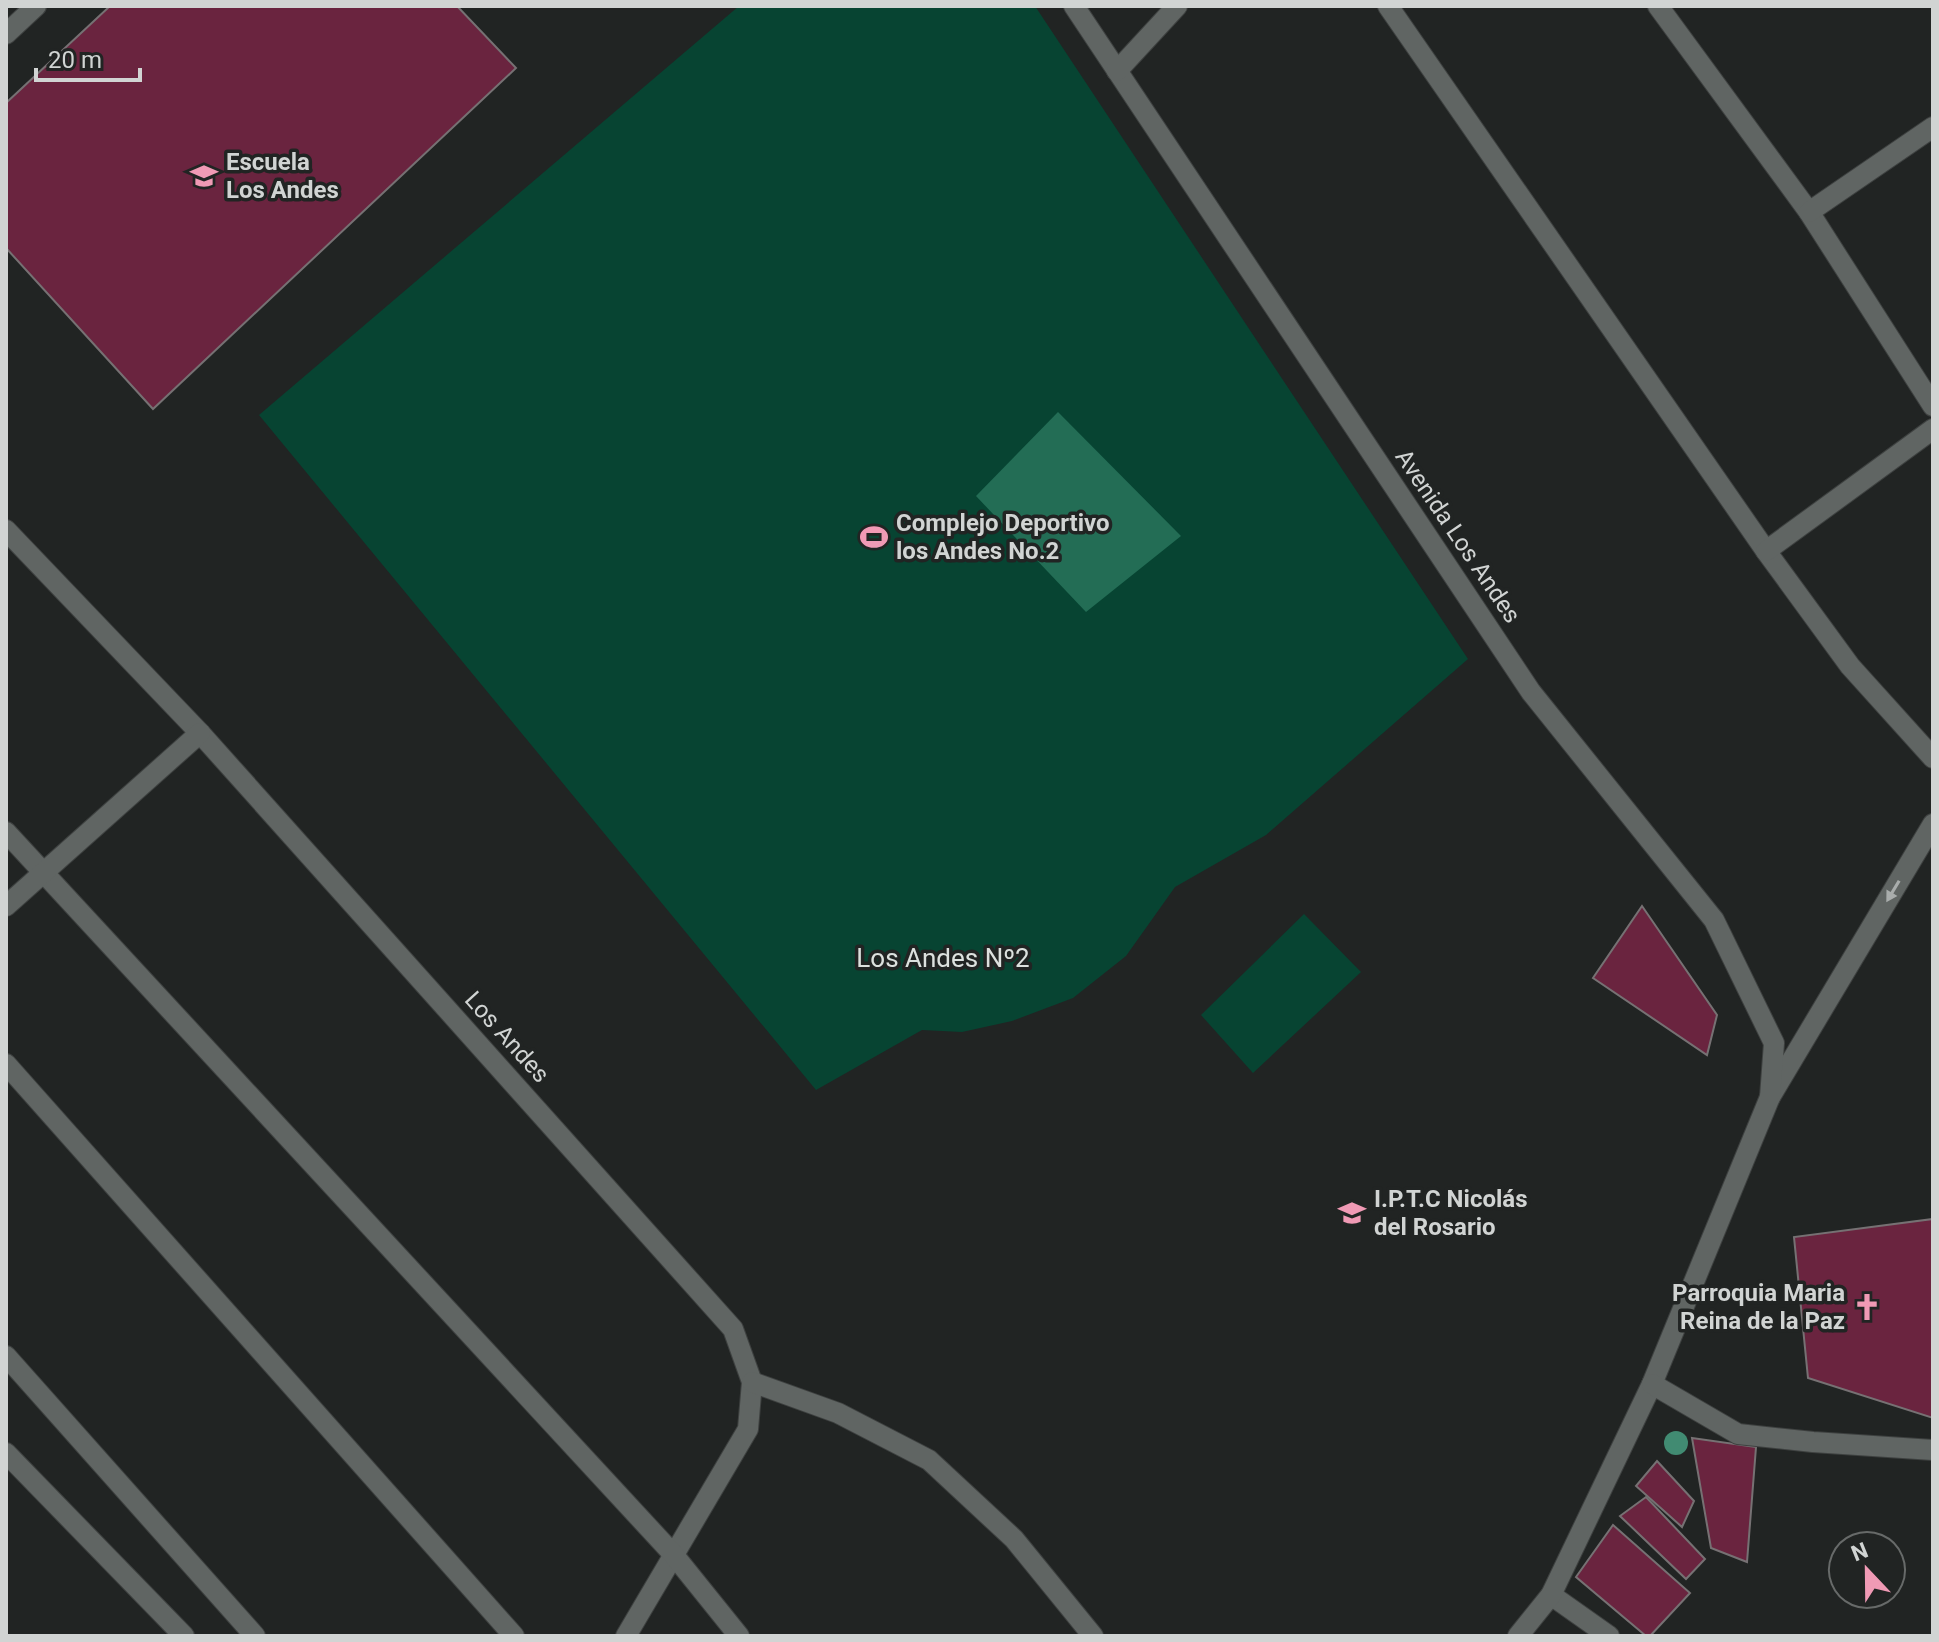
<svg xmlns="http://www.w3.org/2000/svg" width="1939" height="1642" font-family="Roboto,sans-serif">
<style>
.green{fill:#074432}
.water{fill:#236d55}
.building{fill:#6a243f;stroke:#767173;stroke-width:2}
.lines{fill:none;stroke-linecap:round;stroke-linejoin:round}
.minor-casing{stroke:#3e4140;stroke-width:22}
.tertiary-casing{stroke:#3e4140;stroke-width:22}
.minor{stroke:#606563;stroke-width:20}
.tertiary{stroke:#606563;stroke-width:20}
.tree{fill:#418b72}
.oneway{fill:#a9adac}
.labels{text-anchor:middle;stroke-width:7;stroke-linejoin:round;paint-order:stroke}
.poi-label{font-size:24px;font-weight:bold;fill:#d1d4d3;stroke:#212423;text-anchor:start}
.street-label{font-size:24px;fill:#d1d4d3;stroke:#212423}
.neighbourhood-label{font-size:26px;fill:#dce1de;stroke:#212423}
</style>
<rect width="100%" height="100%" fill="#212423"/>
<!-- green -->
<g class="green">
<polygon points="739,6 1035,6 1468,659 1266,835 1175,887 1126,956 1073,998 1012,1021 962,1032 922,1030 816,1090 259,415"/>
<polygon points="1304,914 1361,972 1253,1073 1201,1015"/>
</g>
<!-- water -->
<polygon class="water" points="1058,412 1181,536 1086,612 976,496"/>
<!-- building -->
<g class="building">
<polygon points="110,6 457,6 516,68 153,409 6,248 6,103"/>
<polygon points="1642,906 1717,1015 1707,1055 1593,978"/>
<polygon points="1933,1219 1933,1418 1808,1378 1794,1237"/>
<polygon points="1692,1438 1756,1447 1747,1562 1711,1548"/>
<polygon points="1657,1461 1694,1501 1682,1527 1636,1486"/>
<polygon points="1646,1497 1705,1559 1686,1579 1620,1516"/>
<polygon points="1613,1525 1690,1593 1650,1636 1646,1636 1576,1577"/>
</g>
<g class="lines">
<!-- minor casing -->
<g class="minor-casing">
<g id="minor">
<polyline points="1388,6 1766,551 1850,666 1933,758"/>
<polyline points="1658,6 1809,212 1933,406"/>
<polyline points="1809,212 1933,127"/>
<polyline points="6,530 200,733 733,1329 752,1382 748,1429 626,1636"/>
<polyline points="1766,551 1933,429"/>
<polyline points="6,832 673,1554 739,1636"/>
<polyline points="6,906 200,733"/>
<polyline points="6,1064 514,1636"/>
<polyline points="1770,1097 1933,824"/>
<polyline points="6,1356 255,1636"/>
<polyline points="752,1382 838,1413 929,1460 1014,1539 1093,1636"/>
<polyline points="6,1453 184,1636"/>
<polyline points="1551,1595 1609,1636"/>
</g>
</g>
<!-- tertiary casing -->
<g class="tertiary-casing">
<g id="tertiary">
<polyline points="1074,6 1531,692 1714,920 1774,1043 1770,1097 1652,1384 1551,1595 1518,1636"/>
<polyline points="6,34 36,6"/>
<polyline points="1117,71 1177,6"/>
<polyline points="1652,1384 1738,1434 1813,1442 1933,1450"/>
</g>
</g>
<!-- minor -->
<use href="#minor" class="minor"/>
<!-- tertiary -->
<use href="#tertiary" class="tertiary"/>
</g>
<!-- trees -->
<circle class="tree" cx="1676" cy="1443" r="12"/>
<!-- one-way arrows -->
<defs><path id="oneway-solid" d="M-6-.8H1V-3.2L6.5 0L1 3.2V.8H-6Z" transform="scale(2)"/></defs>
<use class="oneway" href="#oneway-solid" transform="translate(1893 891) rotate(121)"/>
<!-- icons -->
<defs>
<g id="school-bare" transform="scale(2.16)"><path d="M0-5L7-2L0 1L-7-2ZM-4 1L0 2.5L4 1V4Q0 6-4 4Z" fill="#f09ab5" stroke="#212423" stroke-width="2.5" paint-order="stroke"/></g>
<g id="stadium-bare" transform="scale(2.16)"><path d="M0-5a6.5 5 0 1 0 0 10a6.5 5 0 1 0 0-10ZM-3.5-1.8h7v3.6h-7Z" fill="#f09ab5" stroke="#212423" stroke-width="2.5" paint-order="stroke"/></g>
<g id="church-bare" transform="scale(2.16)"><path d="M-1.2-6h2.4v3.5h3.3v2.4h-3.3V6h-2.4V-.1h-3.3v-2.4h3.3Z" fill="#f09ab5" stroke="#212423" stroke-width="2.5" paint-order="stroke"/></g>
</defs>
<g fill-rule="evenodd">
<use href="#school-bare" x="204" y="176"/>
<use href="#stadium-bare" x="874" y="537"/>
<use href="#school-bare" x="1352" y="1213"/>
<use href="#church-bare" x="1867" y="1307"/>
</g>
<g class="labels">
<!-- poi labels -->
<g class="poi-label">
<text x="226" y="170">Escuela<tspan x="226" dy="28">Los Andes</tspan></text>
<text x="896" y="531">Complejo Deportivo<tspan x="896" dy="28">los Andes No.2</tspan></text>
<text x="1374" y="1207">I.P.T.C Nicolás<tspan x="1374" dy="28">del Rosario</tspan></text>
<text x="1845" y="1301" text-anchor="end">Parroquia Maria<tspan x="1845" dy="28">Reina de la Paz</tspan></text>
</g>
<!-- street labels -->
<g class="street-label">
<text transform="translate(1458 536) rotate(56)" y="8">Avenida Los Andes</text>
<text transform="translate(507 1037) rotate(48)" y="8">Los Andes</text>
</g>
<!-- neighbourhood labels -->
<g class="neighbourhood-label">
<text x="943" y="967">Los Andes Nº2</text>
</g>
</g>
<!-- border -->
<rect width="1939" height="1642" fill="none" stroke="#d1d4d3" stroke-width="16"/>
<!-- north arrow -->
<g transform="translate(1867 1570) rotate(338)"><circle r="38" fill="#212423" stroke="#676a69" stroke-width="2"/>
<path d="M0-6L14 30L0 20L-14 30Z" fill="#f09ab5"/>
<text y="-12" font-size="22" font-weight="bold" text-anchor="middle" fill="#d1d4d3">N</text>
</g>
<!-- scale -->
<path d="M36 68v12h104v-12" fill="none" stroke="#d1d4d3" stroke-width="4"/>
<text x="48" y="68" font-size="24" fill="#d1d4d3" stroke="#212423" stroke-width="6" paint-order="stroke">20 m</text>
</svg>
